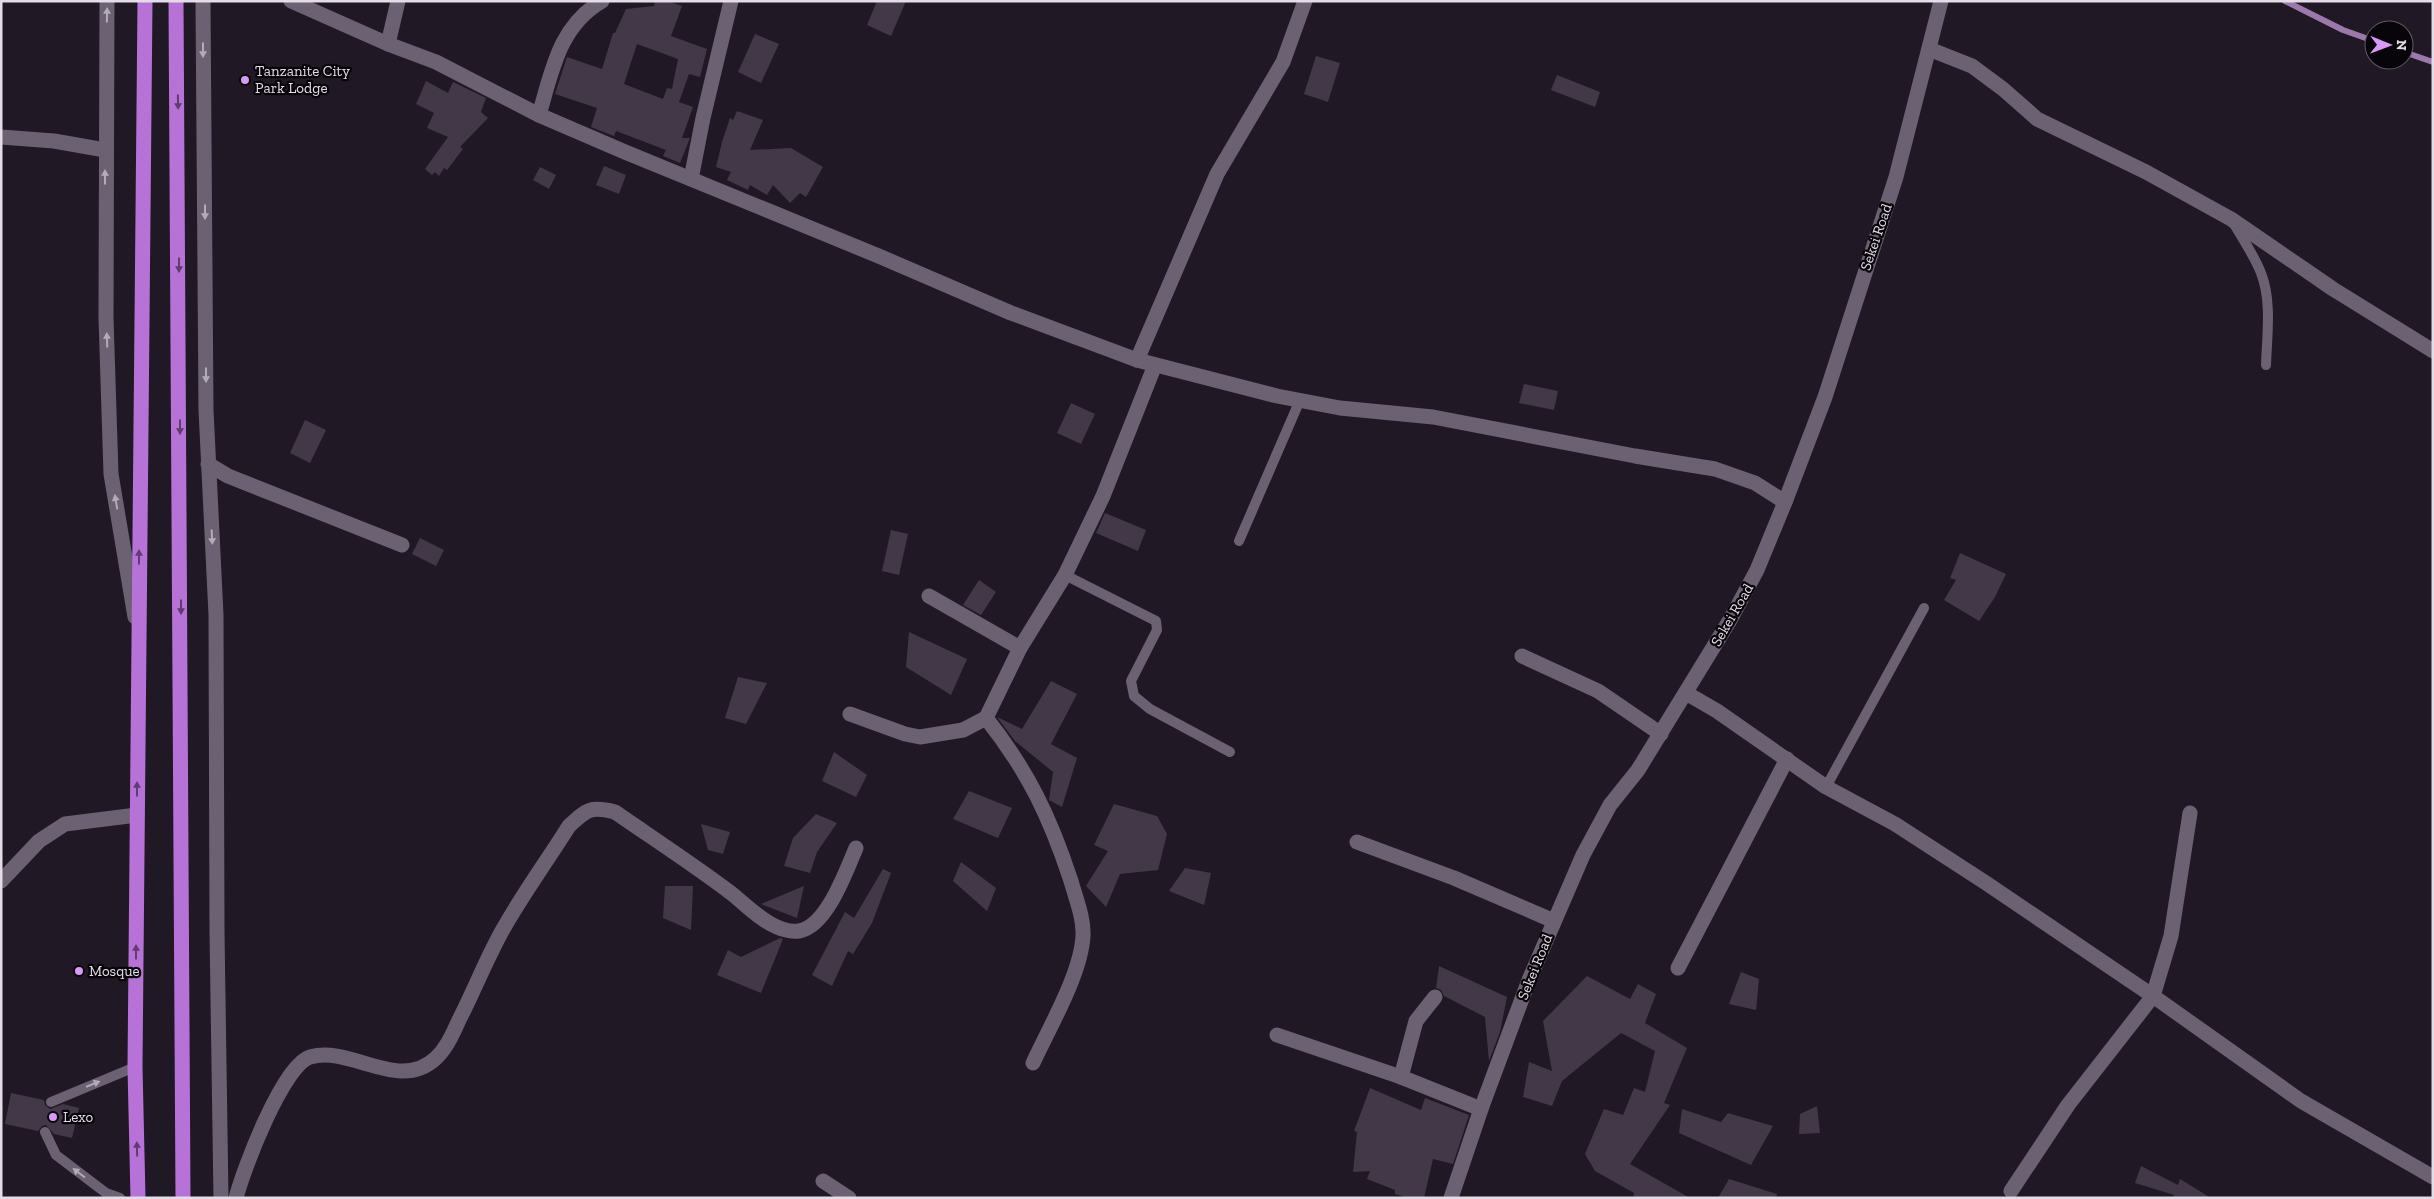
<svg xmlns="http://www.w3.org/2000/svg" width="2434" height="1199" font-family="'Zilla Slab',serif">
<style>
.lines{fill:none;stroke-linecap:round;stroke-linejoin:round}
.stream{stroke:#9c78ad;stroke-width:6}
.building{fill:#423847;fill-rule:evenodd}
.lane{stroke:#6c6172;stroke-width:10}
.street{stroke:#6c6172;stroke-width:15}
.highway{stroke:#b772d7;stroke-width:15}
.oneway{fill:#b3abb8}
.oneway2{fill:#603c70}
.poi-dot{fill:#d99af7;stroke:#08050a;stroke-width:2}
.labels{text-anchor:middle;stroke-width:4.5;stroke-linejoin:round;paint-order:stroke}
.poi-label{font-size:15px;fill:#e3dde7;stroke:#08050a;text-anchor:start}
.street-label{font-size:15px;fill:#e3dde7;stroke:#08050a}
</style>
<rect width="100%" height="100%" fill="#211825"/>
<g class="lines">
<!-- stream -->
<g class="stream">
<polyline points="2285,1 2343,30 2374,41"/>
<polyline points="2404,52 2433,62"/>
</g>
</g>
<!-- building -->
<g class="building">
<path d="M 655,1 L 667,1 L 682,6 L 671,36 L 707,49 L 700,77 L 689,74 L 679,102 L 693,107 L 682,138 L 690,138 L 680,163 L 663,156 L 666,150 L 616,131 L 614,136 L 591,127 L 597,108 L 555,94 L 567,57 L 602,69 L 613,33 L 615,33 L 626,9 L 654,6 ZM 637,44 L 678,59 L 672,89 L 667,88 L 663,99 L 624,84 Z"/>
<polygon points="877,1 906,1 891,36 867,25"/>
<polygon points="755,34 779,44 761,83 738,72"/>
<polygon points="1316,56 1340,63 1328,102 1304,94"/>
<polygon points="1557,75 1600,92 1595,107 1551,90"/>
<polygon points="426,81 448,93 453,82 486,98 481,112 488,118 460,147 463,149 447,170 444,168 439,176 435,172 432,175 425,169 448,137 427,128 434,113 416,104"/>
<polygon points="737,111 763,120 750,150 791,148 823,167 806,197 800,193 790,203 773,185 767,195 750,185 748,190 727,180 731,172 716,167 722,142 730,118 733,120"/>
<polygon points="604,166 626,175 619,194 596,185"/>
<polygon points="540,167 556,175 549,189 533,180"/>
<polygon points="1524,384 1558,391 1554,410 1519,403"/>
<polygon points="1071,403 1095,414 1081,444 1057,433"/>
<polygon points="305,420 326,430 310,463 290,453"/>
<polygon points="1105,513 1146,530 1138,551 1096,533"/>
<polygon points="891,530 908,534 899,575 882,571"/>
<polygon points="420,538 444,550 436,566 412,554"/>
<polygon points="1960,553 2006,574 1995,597 1979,621 1944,600 1956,580 1950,578"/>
<polygon points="979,580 996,592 981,615 963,605"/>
<polygon points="909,632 967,659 951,695 906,667"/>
<polygon points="738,677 767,683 746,724 725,718"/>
<polygon points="1051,681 1077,694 1051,744 1077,758 1062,807 1049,800 1053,772 1015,741 997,717 1022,729"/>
<polygon points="834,752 867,775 856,797 822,781"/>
<polygon points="969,791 1012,808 998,838 953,819"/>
<polygon points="1114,804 1157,816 1167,834 1158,870 1120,874 1106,907 1086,886 1108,851 1094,845"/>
<polygon points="816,814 837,823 817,852 810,873 784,866 793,838"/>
<polygon points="701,824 730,832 723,854 708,850"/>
<polygon points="961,862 996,888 987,911 953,881"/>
<polygon points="1185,868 1211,873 1204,905 1169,891"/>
<polygon points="883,869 891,873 872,923 853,954 848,951 832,986 812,975 845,912 854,918"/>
<polygon points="665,886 693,886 691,930 663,918"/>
<polygon points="804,886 797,918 761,904"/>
<polygon points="780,938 783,939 761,993 717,975 728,950 741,957"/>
<polygon points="1439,966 1507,997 1500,1032 1489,1061 1485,1017 1444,996 1441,990 1436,988"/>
<polygon points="1741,972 1759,979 1756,1010 1729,1004"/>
<polygon points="1587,976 1630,999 1638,984 1656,994 1645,1023 1687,1048 1664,1103 1670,1105 1630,1164 1690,1198 1633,1198 1634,1193 1595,1171 1585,1154 1604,1109 1623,1115 1634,1088 1645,1092 1655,1051 1621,1033 1562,1081 1552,1106 1523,1097 1529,1062 1552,1071 1543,1021"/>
<polygon points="1370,1088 1421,1110 1425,1098 1469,1115 1453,1164 1433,1159 1424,1198 1409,1198 1395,1194 1395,1190 1367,1179 1370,1171 1353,1172 1357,1132 1354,1131"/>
<polygon points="11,1093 44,1100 45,1105 50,1109 63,1104 79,1108 72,1138 54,1134 46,1125 42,1126 38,1131 5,1124"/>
<polygon points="1817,1106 1820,1133 1799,1134 1800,1114"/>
<polygon points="1682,1109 1721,1122 1728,1113 1773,1126 1751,1165 1679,1133"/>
<polygon points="2141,1166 2178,1185 2180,1179 2211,1198 2173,1198 2174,1195 2135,1183"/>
<polygon points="1729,1179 1777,1194 1776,1198 1718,1198"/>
</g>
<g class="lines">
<!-- lane -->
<g class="lane">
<path d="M 2233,222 C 2242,238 2254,255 2261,273 C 2272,301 2267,335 2266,365"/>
<polyline points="1239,541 1300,400"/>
<polyline points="1065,575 1156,621 1157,630 1131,681 1134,696 1150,709 1230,752"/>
<polyline points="1826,787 1924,608"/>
<polyline points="51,1102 135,1067"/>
<polyline points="45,1132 56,1155 106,1193 120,1198"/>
</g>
<!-- street -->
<g class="street">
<polyline points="107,1 106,318 111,474 135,617"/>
<polyline points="203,1 206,410 216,615 217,931 221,1198"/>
<polyline points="291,1 388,44 436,62 539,115 625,152 881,257 1011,313 1137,360 1277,396 1340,408 1433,417 1635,456 1715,469 1755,483 1785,502"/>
<polyline points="388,44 398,1"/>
<polyline points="1929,49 1972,66 2003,89 2037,119 2146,172 2231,219 2333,289 2433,351"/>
<path d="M 539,115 C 552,71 559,26 602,1"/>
<polyline points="1,137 54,141 105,150"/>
<polyline points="691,179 703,118 731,1"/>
<polyline points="1137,360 1217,174 1283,62 1305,1"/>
<polyline points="208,464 228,476 402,545"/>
<polyline points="929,596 1020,648"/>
<polyline points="1522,656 1598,691 1661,734"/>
<polyline points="1686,693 1717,711 1826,787 1895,824 1986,883 2153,996 2301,1101 2433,1177"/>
<polyline points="850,714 905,734 920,737 963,730 986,718 1020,648 1065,575 1103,496 1155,365"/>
<path d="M 986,718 C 1028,771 1050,817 1071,881 C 1076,899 1084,918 1083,936 C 1081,974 1049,1028 1033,1063"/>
<polyline points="1357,842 1454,878 1554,921"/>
<polyline points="1,881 39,841 65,824 137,815"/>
<polyline points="1678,968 1787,759"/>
<polyline points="1277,1035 1401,1077 1481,1109"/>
<polyline points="1401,1077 1416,1021 1435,997"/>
<polyline points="823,1181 849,1198"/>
<polyline points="2011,1191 2068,1105 2153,996 2171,936 2190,813"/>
<path d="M 236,1198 C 243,1170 283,1065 310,1057 C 351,1045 399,1093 436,1058 C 448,1047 454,1030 461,1016 C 475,988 487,958 502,931 C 522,895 547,861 569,826 C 587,809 591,806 615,812 C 654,839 694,865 731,893 C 746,905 759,919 777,927 C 783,930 793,932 799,931 C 827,926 846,871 856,848"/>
<polyline points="1451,1198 1481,1109 1529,980 1583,855 1610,805 1638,770 1730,620 1757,570 1785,502 1825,397 1896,177 1941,1"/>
</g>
<!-- highway -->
<g class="highway">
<polyline points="176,1 183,1198"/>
<polyline points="138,1198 135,1067 145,1"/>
</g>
</g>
<!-- one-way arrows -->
<defs><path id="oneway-solid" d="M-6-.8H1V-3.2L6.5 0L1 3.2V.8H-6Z" transform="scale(1.25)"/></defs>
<g class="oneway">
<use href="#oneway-solid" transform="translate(107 15) rotate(-89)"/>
<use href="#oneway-solid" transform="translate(203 50) rotate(90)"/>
<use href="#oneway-solid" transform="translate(105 177) rotate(-90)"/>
<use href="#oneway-solid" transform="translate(205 212) rotate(90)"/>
<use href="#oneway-solid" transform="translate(107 340) rotate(-92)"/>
<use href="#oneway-solid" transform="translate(206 375) rotate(90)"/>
<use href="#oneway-solid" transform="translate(116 502) rotate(-100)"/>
<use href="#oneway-solid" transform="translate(212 537) rotate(87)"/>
<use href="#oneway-solid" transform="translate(93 1084) rotate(-22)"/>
<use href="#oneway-solid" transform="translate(79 1173) rotate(-143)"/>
</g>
<g class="oneway2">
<use href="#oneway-solid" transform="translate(178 102) rotate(89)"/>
<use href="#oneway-solid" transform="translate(179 265) rotate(90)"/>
<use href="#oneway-solid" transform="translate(180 427) rotate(90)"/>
<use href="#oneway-solid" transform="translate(139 557) rotate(-90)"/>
<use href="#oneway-solid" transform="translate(181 607) rotate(90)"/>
<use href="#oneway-solid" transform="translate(137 789) rotate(-90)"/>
<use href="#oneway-solid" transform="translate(136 952) rotate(-90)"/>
<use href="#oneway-solid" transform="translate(137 1149) rotate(-91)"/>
</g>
<!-- markers -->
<g class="poi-dot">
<circle cx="245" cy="80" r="5"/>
<circle cx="79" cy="971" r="5"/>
<circle cx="53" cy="1117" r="5"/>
</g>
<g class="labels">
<!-- poi labels -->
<g class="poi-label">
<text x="255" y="76">Tanzanite City<tspan x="255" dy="17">Park Lodge</tspan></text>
<text x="89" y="976">Mosque</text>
<text x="63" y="1122">Lexo</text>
</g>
<!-- street labels -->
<g class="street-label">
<text transform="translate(1876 237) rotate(-71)" y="5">Sekei Road</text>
<text transform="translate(1732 615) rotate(-60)" y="5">Sekei Road</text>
<text transform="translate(1535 967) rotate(-68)" y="5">Sekei Road</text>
</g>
</g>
<!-- border -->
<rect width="2434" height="1199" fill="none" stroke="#e3dde7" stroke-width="5"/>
<!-- north arrow -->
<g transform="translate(2389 45) rotate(91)"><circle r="24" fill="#08050a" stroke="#605b62"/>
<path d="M0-4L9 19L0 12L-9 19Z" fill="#d99af7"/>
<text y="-8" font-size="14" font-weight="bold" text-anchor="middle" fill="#e3dde7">N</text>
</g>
</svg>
